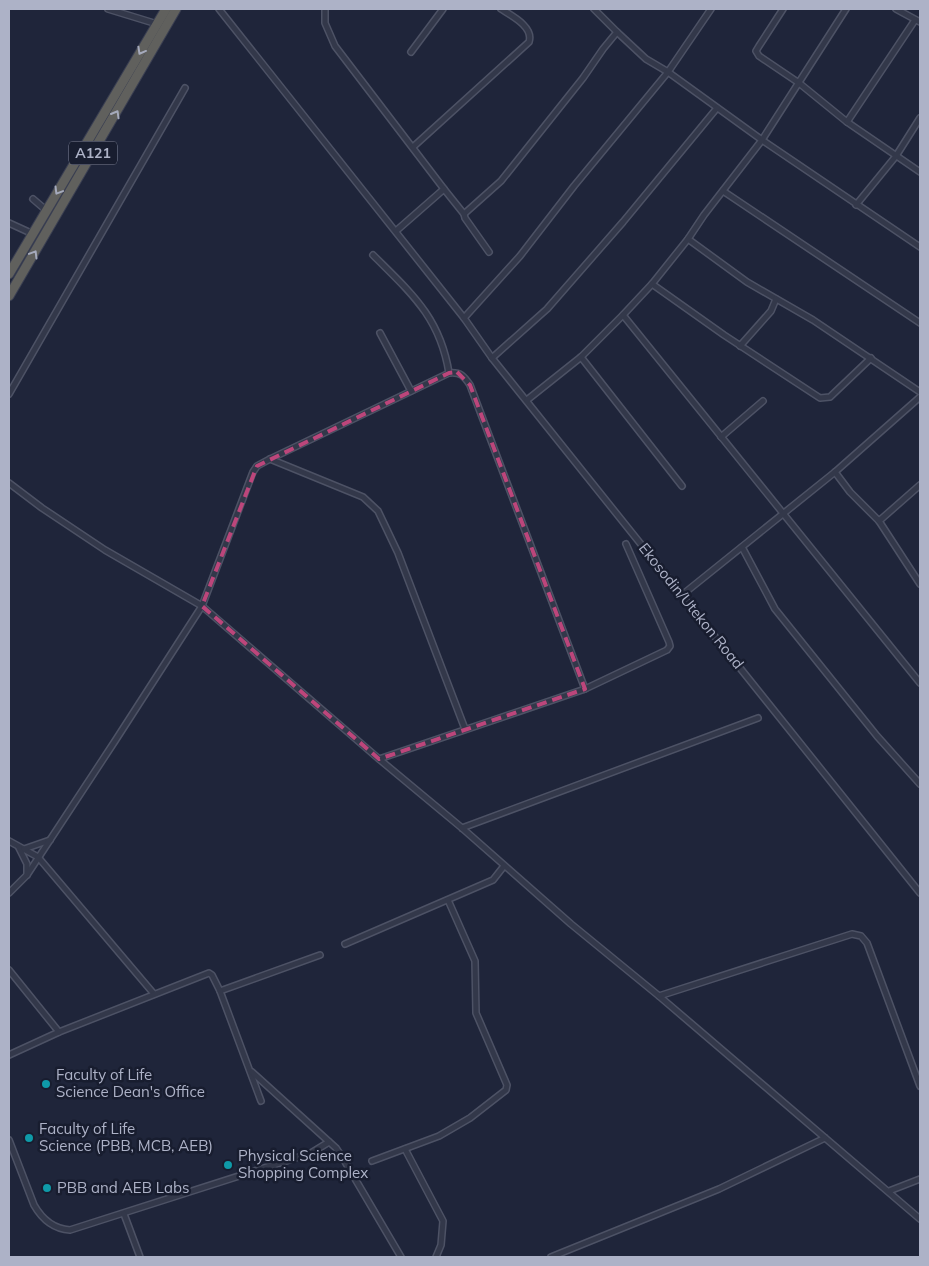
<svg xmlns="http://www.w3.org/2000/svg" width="929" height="1266" font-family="Mulish,sans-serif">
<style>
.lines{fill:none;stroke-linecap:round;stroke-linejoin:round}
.minor-casing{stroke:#4d5265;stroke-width:8}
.trunk-casing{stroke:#3a3f52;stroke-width:11}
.minor{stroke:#33384a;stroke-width:5}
.trunk{stroke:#60605d;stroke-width:9}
.oneway{stroke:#a5aabc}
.marked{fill:none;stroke:#bc467b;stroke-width:4;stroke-dasharray:10 6;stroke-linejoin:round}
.culture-dot{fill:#0f9aa8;stroke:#181d2f;stroke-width:2}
.labels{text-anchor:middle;stroke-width:5;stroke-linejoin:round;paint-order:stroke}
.shield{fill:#181d2f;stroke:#808599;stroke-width:1}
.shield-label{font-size:14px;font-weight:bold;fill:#adb2c7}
.street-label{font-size:15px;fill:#adb2c7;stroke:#181d2f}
.poi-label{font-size:15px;fill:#adb2c7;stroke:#181d2f;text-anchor:start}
</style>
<rect width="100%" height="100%" fill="#1f253a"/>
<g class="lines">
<!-- minor casing -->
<g class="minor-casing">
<g id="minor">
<polyline points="108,9 157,24"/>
<polyline points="219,9 464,318 492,358 920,893"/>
<polyline points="325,9 325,23 335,46 444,189"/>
<polyline points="594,9 617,32 646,59 668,72 762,140 920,247"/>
<polyline points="783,9 759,46 756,51 759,56 799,83 847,122 920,172"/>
<polyline points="896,9 920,22"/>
<polyline points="411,52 443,9"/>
<polyline points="847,122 915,20"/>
<path d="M 413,147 L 529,42 C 534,27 512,16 501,9"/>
<polyline points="723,191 920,323"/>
<polyline points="33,199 47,211"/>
<polyline points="856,205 896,156 920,118"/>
<polyline points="464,214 501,181 583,78 603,49 617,32"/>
<polyline points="9,223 33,234"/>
<polyline points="396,231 444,189 464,214 465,218 489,252"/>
<polyline points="688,239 747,282 813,320 920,392"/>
<path d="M 373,255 C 411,293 440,317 449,373"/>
<polyline points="652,284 724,335 820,398 830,397 871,358"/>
<polyline points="623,315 920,683"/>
<polyline points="464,318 520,256 574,186 668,72 711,9"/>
<polyline points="380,333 411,391"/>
<polyline points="740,346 771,311 776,299"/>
<polyline points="581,357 682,486"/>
<polyline points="492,358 547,309 623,222 717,108"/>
<polyline points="9,394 185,88"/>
<polyline points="527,400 581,357 623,315 652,284 688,239 704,215 762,140 846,9"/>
<polyline points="721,437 763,401"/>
<polyline points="270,459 363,497 378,511 398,553 465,729"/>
<polyline points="835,472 850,492 879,521 920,584"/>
<polyline points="9,483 42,508 105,550 202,606 379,759 462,828 571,924 659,996 920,1219"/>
<polyline points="879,521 920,485"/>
<polyline points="742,547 775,609 877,736 920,784"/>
<polyline points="682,595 835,472 920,397"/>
<polyline points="379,759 585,689 667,650 670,646 669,642 626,544"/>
<polyline points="462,828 758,718"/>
<polyline points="9,841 38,857 154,994"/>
<polyline points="19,848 27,864 27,875"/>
<polyline points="24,849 50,840"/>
<path d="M 9,893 L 27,875 L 115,741 L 202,606 L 253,472 L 257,466 L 270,459 L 449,373 C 461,372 464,376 470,385 L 585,689"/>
<polyline points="345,944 493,880 504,866"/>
<polyline points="9,970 59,1032"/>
<polyline points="220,991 320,955"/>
<polyline points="659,996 852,934 861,936 867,943 920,1086"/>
<polyline points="9,1055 59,1032 209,973 212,975 220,991 261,1101"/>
<polyline points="252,1072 336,1148 344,1160 401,1257"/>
<path d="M 9,1140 L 34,1205 C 42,1219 54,1229 70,1230 L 311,1153 L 329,1142"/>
<polyline points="405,1149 443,1221 441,1245 436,1257"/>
<polyline points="372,1161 439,1136 470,1118 506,1090 507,1085 476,1013 475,961 448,900"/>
<polyline points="889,1191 920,1179"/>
<polyline points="124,1214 140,1257"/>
<polyline points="551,1257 719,1189 825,1138"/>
</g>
</g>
<!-- trunk casing -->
<g class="trunk-casing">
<g id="trunk">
<polyline points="9,274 166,9"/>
<polyline points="9,296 176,9"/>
</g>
</g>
<!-- minor -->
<use href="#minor" class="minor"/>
<!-- trunk -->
<use href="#trunk" class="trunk"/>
</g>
<!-- one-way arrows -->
<defs><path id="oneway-chevron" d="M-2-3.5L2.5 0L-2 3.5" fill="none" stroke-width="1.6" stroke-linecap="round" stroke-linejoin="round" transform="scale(1.25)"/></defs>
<g class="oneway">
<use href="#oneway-chevron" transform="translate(141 51) rotate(119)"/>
<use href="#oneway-chevron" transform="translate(116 114) rotate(-60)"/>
<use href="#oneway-chevron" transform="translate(58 191) rotate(121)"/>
<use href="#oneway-chevron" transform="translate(34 254) rotate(-59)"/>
</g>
<!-- marked area -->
<path class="marked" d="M 457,372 L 470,385 L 585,689 L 379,759 L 202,606 L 257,466 L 449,373 Z"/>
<!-- markers -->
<g class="culture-dot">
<circle cx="46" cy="1084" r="5"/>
<circle cx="29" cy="1138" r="5"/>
<circle cx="228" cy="1165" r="5"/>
<circle cx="47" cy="1188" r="5"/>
</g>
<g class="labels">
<!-- shield labels -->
<rect class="shield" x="69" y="141.5" width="48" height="23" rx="4"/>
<g class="shield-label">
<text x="93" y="158">A121</text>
</g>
<!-- street labels -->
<g class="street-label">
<text transform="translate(691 606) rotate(51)" y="5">Ekosodin/Utekon Road</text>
</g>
<!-- poi labels -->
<g class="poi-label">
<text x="56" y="1080">Faculty of Life<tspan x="56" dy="17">Science Dean's Office</tspan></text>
<text x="39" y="1134">Faculty of Life<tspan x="39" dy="17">Science (PBB, MCB, AEB)</tspan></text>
<text x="238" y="1161">Physical Science<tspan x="238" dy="17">Shopping Complex</tspan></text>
<text x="57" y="1193">PBB and AEB Labs</text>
</g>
</g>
<!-- border -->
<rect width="929" height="1266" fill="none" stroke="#adb2c7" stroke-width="20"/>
</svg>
